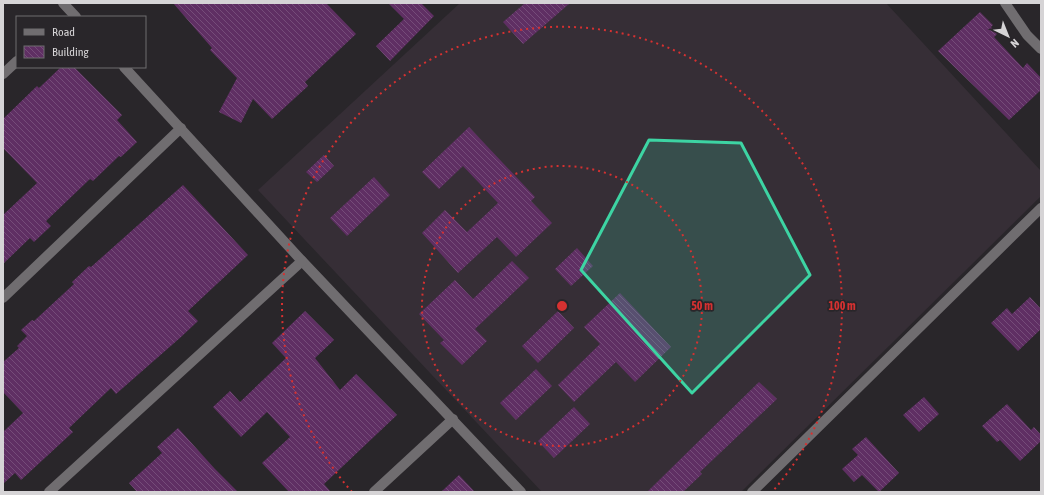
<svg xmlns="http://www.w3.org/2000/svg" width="1044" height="495" font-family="'Asap Condensed',sans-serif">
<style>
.built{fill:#362e36}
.building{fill:url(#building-back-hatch)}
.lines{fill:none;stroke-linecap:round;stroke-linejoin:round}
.street{stroke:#706d70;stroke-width:10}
.marked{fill:#3dd4a3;fill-opacity:0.2;stroke:#3dd4a3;stroke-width:3;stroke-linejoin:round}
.ring{fill:none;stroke:#d63131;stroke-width:2;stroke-dasharray:2 4}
.centre{fill:#d63131;stroke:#29262a;stroke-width:2}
.ring-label{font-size:12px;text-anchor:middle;font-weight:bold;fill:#d63131;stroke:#29262a;stroke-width:3.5;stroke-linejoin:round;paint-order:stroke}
</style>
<defs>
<pattern id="building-back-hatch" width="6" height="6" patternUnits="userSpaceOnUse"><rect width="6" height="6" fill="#5f2f63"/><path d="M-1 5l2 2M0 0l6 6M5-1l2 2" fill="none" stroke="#754c79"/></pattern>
</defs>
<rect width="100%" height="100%" fill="#29262a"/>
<!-- built -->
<polygon class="built" points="460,3 886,3 1041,171 1041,196 741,492 542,492 258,190"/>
<!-- building -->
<g class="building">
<polygon points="173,3 326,3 356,34 305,82 308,86 272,119 253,99 241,123 219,112 237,78 210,50 212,48"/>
<polygon points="388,3 421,3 434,16 390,61 376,46 404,19"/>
<polygon points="525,3 570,3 523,44 503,22"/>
<polygon points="980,12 993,25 991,27 997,34 994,37 1023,68 1027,63 1041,78 1041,90 1009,120 938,51"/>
<polygon points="61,67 74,67 122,115 117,120 137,142 121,157 119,156 93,181 90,179 46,221 51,226 34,242 30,238 3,264 3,215 37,183 3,148 3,119 37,86 39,88"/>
<polygon points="469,127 535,197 531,201 552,223 516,257 497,237 458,273 422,233 445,210 467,232 498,203 463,166 439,189 422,172"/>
<polygon points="324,155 334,166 317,182 306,172"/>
<polygon points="374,177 390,195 347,236 330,218"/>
<polygon points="183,185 248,255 188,311 198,321 181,337 116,394 111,388 69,428 73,432 21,480 15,473 3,484 3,432 23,413 3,392 3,362 19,348 17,346 27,336 21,330 32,320 34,321 74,284 72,282 89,266 91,267"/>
<polygon points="577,248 593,266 571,286 555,269"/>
<polygon points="512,261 529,278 475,329 487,341 462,365 440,343 444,340 419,314 455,280 473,299"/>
<polygon points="620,293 671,347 635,382 616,362 574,402 558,385 600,344 584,327"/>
<polygon points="1030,297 1041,309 1041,329 1018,351 991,323 1007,308 1012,314"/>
<polygon points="305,311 334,340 315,358 340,390 356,374 397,415 324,484 331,492 289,492 262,463 290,437 267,412 241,437 213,407 230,391 240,402 286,358 272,343"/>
<polygon points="558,311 574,328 538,363 522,346"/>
<polygon points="536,369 552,386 516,420 500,403"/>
<polygon points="759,382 777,399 700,472 702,474 683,492 647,492"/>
<polygon points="924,397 939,414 919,432 903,415"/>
<polygon points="1007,404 1031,430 1034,427 1041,435 1041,441 1020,461 1000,440 997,442 982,426"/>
<polygon points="574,407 590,424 554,458 538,441"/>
<polygon points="178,428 215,469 238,492 137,492 129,483 162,453 157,447"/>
<polygon points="866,437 899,473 879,492 862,475 854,482 842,469 858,455 852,449"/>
<polygon points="459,475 475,492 441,492"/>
</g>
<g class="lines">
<!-- street -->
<g class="street">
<polyline points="63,3 76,17"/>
<polyline points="1005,3 1027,35 1041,49"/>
<polyline points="124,67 302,261 521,492"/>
<polyline points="3,74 17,61"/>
<polyline points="3,298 181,128"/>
<polyline points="49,492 302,261"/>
<polyline points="374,492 453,419"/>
<polyline points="752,492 1041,208"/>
</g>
</g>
<!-- marked area -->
<path class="marked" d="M 649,140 L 741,143 L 810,275 L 692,393 L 581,270 Z"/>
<!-- distance rings -->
<g class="ring">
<circle cx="562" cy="306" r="140"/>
<path d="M352 492A280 280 0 1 1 772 492"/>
</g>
<circle cx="562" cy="306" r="6" class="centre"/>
<g class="ring-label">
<text x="702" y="310">50 m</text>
<text x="842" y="310">100 m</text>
</g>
<!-- border -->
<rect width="1044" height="495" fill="none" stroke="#d6d4d6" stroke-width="8"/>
<!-- legend -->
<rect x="16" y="16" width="130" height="52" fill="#29262a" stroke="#6e6c6f"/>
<rect x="24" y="29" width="20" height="6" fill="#706d70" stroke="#6e6c6f"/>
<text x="52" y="36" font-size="12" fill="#d6d4d6">Road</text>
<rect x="24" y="46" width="20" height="12" fill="url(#building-back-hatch)" stroke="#6e6c6f"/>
<text x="52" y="56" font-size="12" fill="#d6d4d6">Building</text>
<!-- north arrow -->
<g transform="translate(1008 36) rotate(137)" stroke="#29262a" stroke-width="3" paint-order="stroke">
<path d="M0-3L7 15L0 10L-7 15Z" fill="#d6d4d6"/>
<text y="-6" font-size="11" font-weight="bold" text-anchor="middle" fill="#d6d4d6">N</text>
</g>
</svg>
